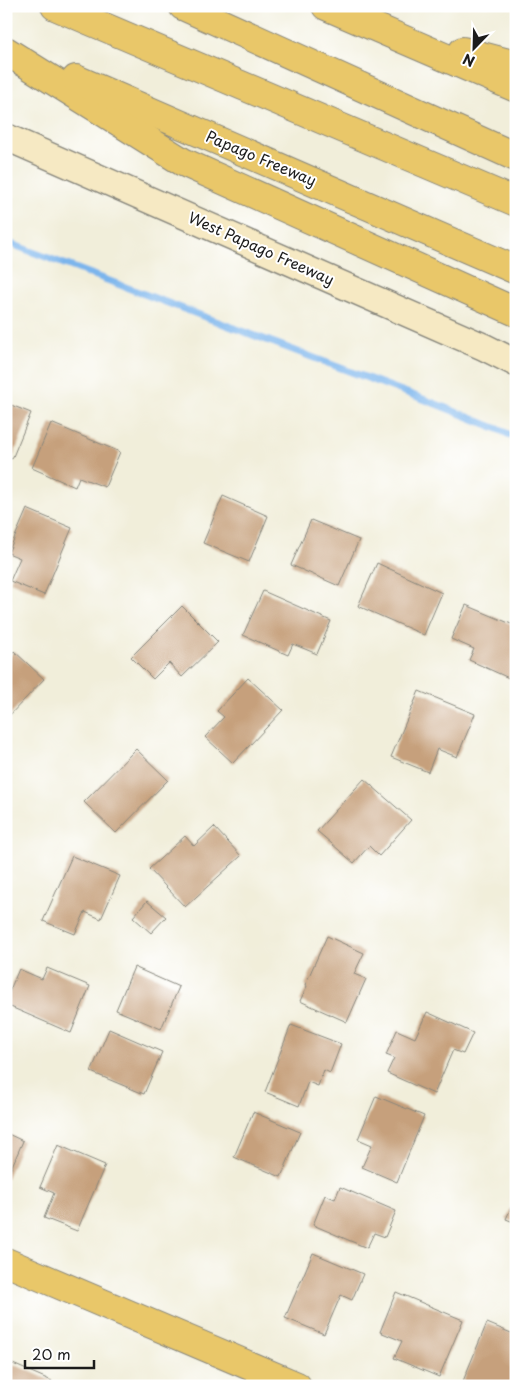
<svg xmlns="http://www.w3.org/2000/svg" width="522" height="1392" font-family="'Playpen Sans',sans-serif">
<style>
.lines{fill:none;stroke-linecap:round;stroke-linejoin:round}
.stream{stroke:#7cb5ec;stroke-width:7}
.building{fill:#c6a07b}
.secondary-casing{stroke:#86857b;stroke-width:29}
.primary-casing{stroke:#86857b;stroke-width:30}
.motorway-casing{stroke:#86857b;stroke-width:30}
.secondary{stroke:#f6e9c3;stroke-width:26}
.primary{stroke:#e9c769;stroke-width:28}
.motorway{stroke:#e9c769;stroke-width:28}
.labels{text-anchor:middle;stroke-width:4;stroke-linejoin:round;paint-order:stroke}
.street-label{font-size:15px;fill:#1c1c1c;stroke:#fff}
</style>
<rect width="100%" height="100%" fill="#fff"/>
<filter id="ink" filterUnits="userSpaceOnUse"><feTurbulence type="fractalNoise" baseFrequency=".02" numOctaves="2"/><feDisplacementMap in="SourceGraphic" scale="10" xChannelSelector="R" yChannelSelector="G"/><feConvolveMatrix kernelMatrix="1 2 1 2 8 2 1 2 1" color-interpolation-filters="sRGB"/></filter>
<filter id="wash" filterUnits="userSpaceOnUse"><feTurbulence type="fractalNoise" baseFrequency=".0096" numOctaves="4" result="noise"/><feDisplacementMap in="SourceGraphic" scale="20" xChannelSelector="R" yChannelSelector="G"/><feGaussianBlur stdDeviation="1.12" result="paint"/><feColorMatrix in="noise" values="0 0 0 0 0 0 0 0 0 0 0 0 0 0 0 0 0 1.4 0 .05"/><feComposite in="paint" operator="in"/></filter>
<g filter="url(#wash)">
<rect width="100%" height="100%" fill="#f1eeda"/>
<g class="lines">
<!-- stream -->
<polyline class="stream" points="6,242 431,402 498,429 516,438"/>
</g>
<g id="blocks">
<!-- building -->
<g class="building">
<polygon points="6,403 31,413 12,459 6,456"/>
<polygon points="51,423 120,452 105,487 79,477 75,487 32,468"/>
<polygon points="223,496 268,516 249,562 203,543"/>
<polygon points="27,509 72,528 44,595 10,581 20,558 8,553"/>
<polygon points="311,520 359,540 339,586 291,565"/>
<polygon points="377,563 442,593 424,635 358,606"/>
<polygon points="263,591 331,621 317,654 293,644 288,655 243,635"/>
<polygon points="466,605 516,626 516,669 511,679 469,660 474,649 451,639"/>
<polygon points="182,606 218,642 182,677 169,663 153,679 131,657"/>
<polygon points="14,651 44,679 6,719 6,660"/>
<polygon points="248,678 283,710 233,763 205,737 224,717 217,711"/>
<polygon points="419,691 475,714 457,757 437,749 428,772 391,757"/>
<polygon points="136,749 168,780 116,833 84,802"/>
<polygon points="364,779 411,820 379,856 369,846 354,863 317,831"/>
<polygon points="214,827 241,856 185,907 149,869 185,836 194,846"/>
<polygon points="72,856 120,876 101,919 85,912 75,934 43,921"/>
<polygon points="147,901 166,917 151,933 133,917"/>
<polygon points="327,936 364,953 354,974 366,979 347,1022 300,1001 307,986 305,985"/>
<polygon points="134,967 179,987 161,1029 116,1010"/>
<polygon points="47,968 90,986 71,1033 6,1005 6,999 19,969 42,979"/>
<polygon points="427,1012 473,1033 463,1054 453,1050 434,1094 387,1073 394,1058 386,1055 397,1030 415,1038"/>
<polygon points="291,1025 341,1044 330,1073 324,1070 318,1086 308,1082 299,1106 265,1092"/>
<polygon points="109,1029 162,1052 144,1094 91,1072"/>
<polygon points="376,1096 424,1116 397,1182 362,1167 372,1145 358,1139"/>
<polygon points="253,1112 300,1132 281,1177 234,1157"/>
<polygon points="6,1133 23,1141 6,1180"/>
<polygon points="58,1145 105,1165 77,1231 44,1218 54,1193 40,1187"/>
<polygon points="340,1187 396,1211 385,1237 374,1233 367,1248 313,1225 325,1195 335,1199"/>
<polygon points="516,1197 516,1223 506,1219"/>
<polygon points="313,1253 363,1274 352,1300 341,1295 324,1334 285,1318"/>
<polygon points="396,1292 463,1320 439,1377 394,1358 402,1341 380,1332"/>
<polygon points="487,1323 516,1335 516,1379 513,1386 461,1386"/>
<polygon points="6,1361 52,1381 50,1386 6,1386"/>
</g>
</g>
</g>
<g filter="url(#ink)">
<use href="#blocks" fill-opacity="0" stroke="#86857b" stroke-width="1"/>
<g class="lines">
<!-- secondary casing -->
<g class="secondary-casing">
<polyline id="secondary" points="6,137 484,347 516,363"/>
</g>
<!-- primary casing -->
<g class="primary-casing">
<polyline id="primary" points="6,1262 297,1386"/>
</g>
<!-- motorway casing -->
<g class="motorway-casing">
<g id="motorway">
<polyline points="55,6 516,202"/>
<polyline points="183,6 516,157"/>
<polyline points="326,6 516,88"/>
<polyline points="6,51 183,162 516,312"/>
<polyline points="463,51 516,65"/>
<polyline points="76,79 516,270"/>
</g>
</g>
<!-- secondary -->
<use href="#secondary" class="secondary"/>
<!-- primary -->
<use href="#primary" class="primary"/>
<!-- motorway -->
<use href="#motorway" class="motorway"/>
</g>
</g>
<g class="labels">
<!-- street labels -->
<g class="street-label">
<text transform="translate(261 159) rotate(23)" y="5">Papago Freeway</text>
<text transform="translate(261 249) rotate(24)" y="5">West Papago Freeway</text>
</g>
</g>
<!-- margin -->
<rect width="522" height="1392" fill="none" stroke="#fff" stroke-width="25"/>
<!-- north arrow -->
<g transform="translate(474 48) rotate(203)" stroke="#ffffff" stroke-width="4" paint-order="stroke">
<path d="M0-4L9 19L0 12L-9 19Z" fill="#1c1c1c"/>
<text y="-8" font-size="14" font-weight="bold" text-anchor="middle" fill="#1c1c1c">N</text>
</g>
<!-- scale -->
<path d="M25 1360v8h69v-8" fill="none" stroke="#1c1c1c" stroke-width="2.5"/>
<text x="32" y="1360" font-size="15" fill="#1c1c1c" stroke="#ffffff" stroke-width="4" paint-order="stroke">20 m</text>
</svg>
